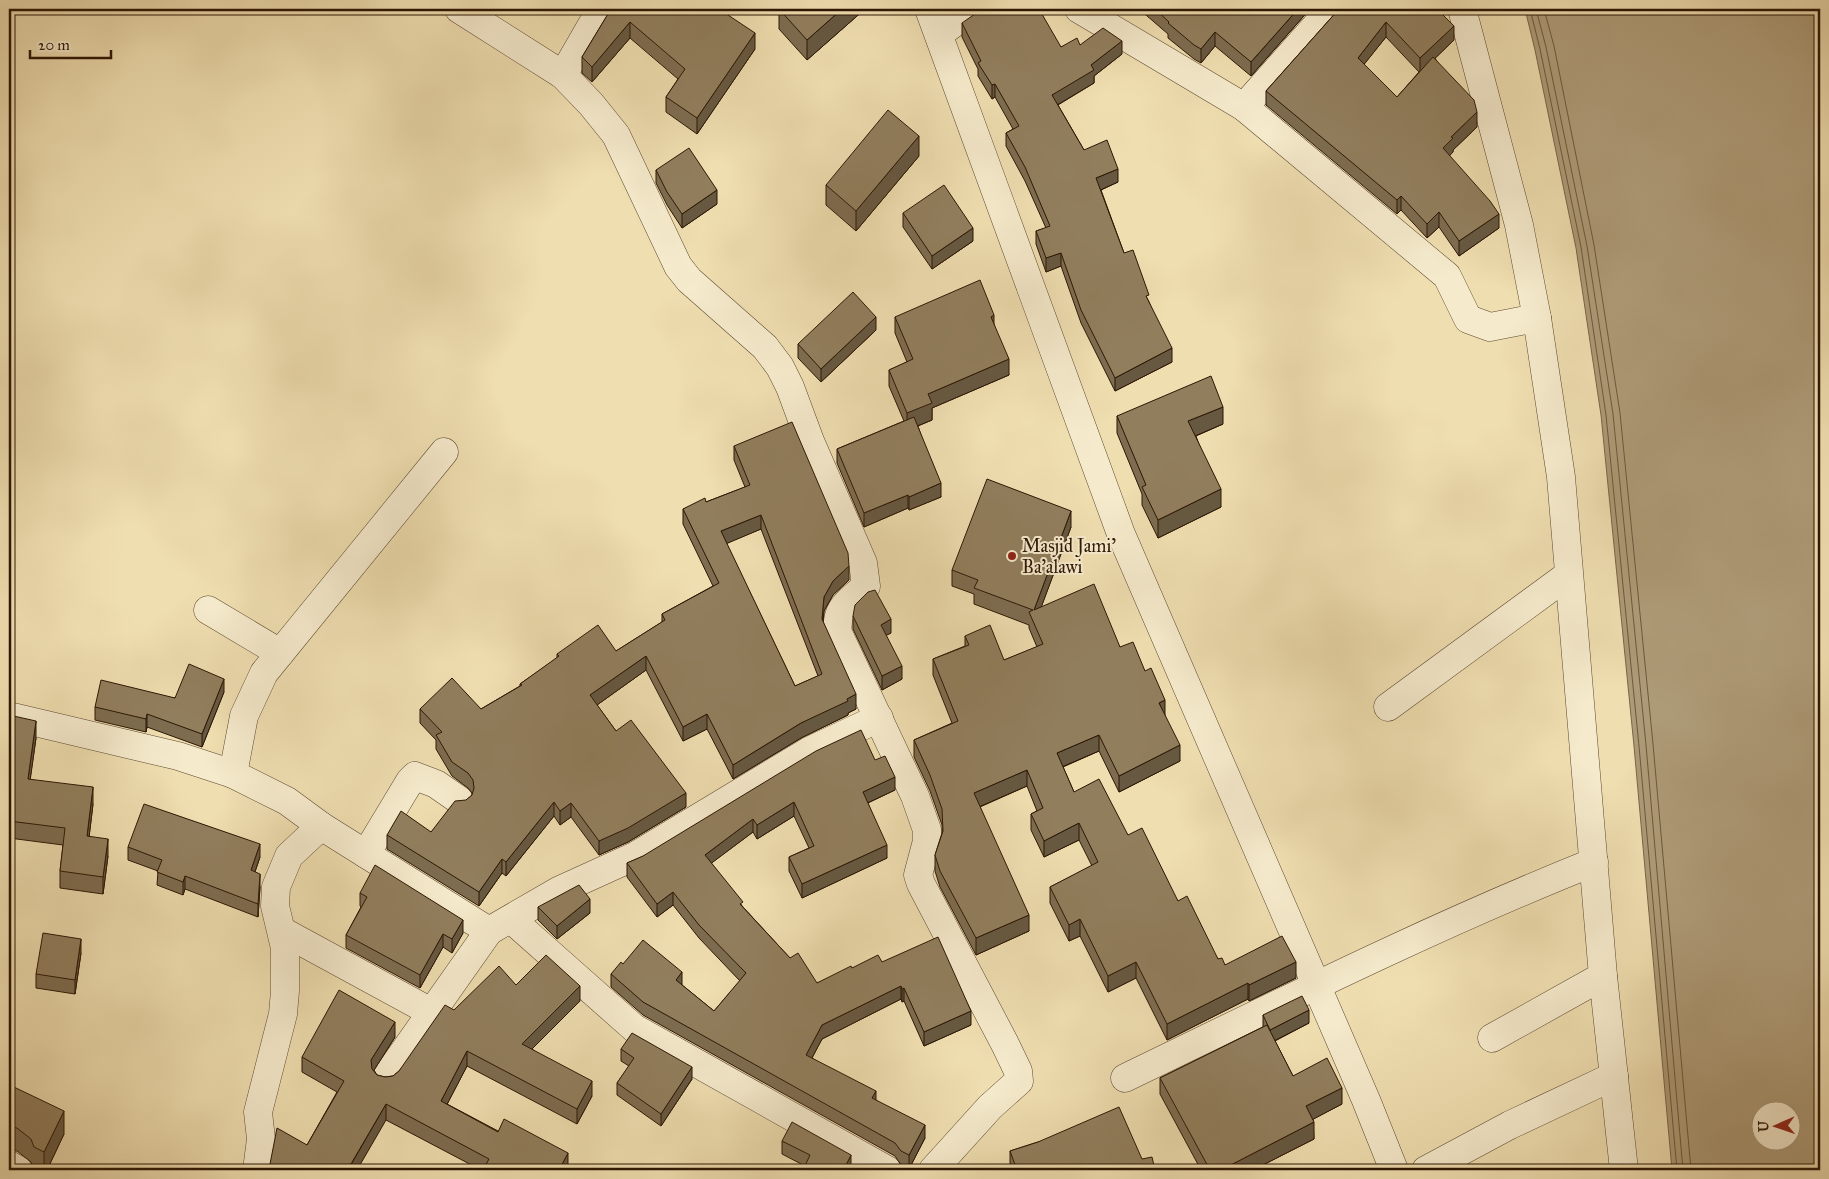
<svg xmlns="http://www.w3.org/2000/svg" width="1829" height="1179" font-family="'IM FELL Great Primer',serif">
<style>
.water{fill:#ad9a76;stroke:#796548;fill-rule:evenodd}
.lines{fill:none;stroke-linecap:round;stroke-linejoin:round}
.shore{stroke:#6c583d;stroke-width:1}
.minor-casing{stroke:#5d482f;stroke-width:29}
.tertiary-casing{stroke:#5d482f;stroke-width:29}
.minor{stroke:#f5eacc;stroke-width:28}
.tertiary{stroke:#f5eacc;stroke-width:28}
.wall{fill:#7d6c50;stroke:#2c1604;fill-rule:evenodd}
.shaded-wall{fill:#665841;stroke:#2c1604}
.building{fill:#917e5d;stroke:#2c1604;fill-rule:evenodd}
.poi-dot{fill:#8f2418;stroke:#f5eacc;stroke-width:2}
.labels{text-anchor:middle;stroke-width:4;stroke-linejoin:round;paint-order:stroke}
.poi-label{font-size:18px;fill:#2c1604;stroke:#f5eacc;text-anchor:start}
</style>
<rect width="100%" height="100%" fill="#efdeb0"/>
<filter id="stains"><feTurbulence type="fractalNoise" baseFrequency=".004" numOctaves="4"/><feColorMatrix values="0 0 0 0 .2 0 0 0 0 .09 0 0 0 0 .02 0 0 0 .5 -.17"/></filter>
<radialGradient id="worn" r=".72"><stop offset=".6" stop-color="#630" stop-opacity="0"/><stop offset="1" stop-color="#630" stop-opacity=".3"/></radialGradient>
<!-- water -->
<path class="water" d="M 1525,9 L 1820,9 L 1820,1170 L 1672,1170 L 1634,746 L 1601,415 L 1576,248 L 1535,50 ZM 1762,1112 L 1792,1112 L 1792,1142 L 1762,1142 Z"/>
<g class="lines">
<!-- shore -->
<g class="shore">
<polyline points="1530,9 1540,49 1581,247 1606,415 1639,746 1677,1170"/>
<polyline points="1536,9 1546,47 1587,246 1613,414 1646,745 1683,1170"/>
<polyline points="1544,9 1554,46 1594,245 1620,413 1653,744 1691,1170"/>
</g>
<!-- minor casing -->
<g class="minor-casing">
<g id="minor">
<path d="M 459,9 L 563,75 L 591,104 L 616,135 L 678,266 L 689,280 L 765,347 L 780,367 L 790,387 L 810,441 L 863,563 L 866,586 C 849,602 835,607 838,633 L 915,796 L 927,830 L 927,841 L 918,875 L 921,884 L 1005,1044 L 1018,1071 L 1019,1081 L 990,1107 L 933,1170"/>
<polyline points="1079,9 1244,107 1447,276 1468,319 1490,327 1537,318"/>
<polyline points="1462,9 1519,225 1537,318 1561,477 1603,976 1624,1170"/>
<polyline points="939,34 973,9"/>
<polyline points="563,75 601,9"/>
<polyline points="1244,107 1331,9"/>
<polyline points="208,610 280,653"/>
<polyline points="1388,707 1568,575"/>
<polyline points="9,716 178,756 233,774 287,801 321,826 489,931"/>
<polyline points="233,774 244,716 264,673 444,452"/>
<polyline points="366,854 410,781 415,776 436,784 459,800"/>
<polyline points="511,919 634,1028 887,1170"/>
<polyline points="282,931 431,1012"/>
<polyline points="1492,1038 1603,976"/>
<polyline points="386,1077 489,931 558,891 635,856 809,751 879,718"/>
<path d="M 1125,1078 C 1280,1003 1434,926 1594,862"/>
<polyline points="9,1165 18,1170"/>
<polyline points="257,1170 261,1139 258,1112 283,1014 285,991 285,948 275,906 276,887 289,856 321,826"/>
<polyline points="1426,1170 1510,1125 1614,1076"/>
</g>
</g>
<!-- tertiary casing -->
<g class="tertiary-casing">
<polyline id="tertiary" points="929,9 1121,534 1366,1100 1394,1170"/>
</g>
<!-- minor -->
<use href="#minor" class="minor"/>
<!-- tertiary -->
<use href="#tertiary" class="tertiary"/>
</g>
<!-- wall -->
<g class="wall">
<polygon points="611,9 755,49 697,134 666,112 666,97 678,79 630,38 592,82 582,73 582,57"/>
<polygon points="779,9 865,9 807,60 779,29"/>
<polygon points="1119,9 1130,9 1125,14"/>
<polygon points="1139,9 1310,9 1251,76 1215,46 1201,63 1194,59 1168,38 1168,34"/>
<path d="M 1339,9 L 1454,40 L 1435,58 L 1477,127 L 1453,150 L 1453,152 L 1449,156 L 1499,228 L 1459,256 L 1439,227 L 1427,238 L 1401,210 L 1397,214 L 1266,105 L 1266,91 ZM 1386,37 L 1419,72 L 1397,97 L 1364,64 Z"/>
<polygon points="962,23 1061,47 1080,45 1122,54 1094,76 1094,83 1058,105 1084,150 1118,182 1101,190 1124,253 1149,302 1172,362 1115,391 1081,323 1061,266 1046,272 1036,244 1036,231 1046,228 1025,181 1006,146 1006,133 1013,129 995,97 992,99 978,76 978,69 962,37"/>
<polygon points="919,156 856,231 826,205 826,185"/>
<polygon points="656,170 717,204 682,228 667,205 656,183"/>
<polygon points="903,213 973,241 932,269 903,227"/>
<polygon points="895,317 994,324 1009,375 932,408 932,420 918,426 941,497 909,510 908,508 864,527 837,463 837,449 904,421 889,386 889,370 907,362 895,333"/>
<polygon points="876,330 821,382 798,358 798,344"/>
<polygon points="1117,416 1223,424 1196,436 1221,507 1158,538 1142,505 1142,494 1117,433"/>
<path d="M 734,446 L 849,580 L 833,595 L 824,611 L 823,622 L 856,709 L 848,713 L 848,715 L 801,738 L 733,779 L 707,729 L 683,741 L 646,670 L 597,705 L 616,731 L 686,807 L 628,842 L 599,855 L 571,817 L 560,825 L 554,816 L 506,876 L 502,873 L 479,906 L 387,849 L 387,835 L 431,832 L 472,795 L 472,793 L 468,788 L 452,776 L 436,749 L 436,740 L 420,723 L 420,709 L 481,709 L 520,686 L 520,684 L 557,658 L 557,654 L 616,651 L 662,622 L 662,614 L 713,586 L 683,524 L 683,509 L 706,502 L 745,487 L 734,460 ZM 761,529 L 818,676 L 795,686 L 726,543 Z"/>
<polygon points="1071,527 1041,607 1120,647 1145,671 1165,716 1180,761 1119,792 1099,751 1063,767 1074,792 1128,835 1178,901 1218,959 1225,965 1296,978 1249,1001 1248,999 1167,1040 1136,978 1108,992 1080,936 1069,941 1050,903 1050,887 1092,866 1079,840 1044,857 1031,830 1031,814 1037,811 1027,786 980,807 1029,931 976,955 940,887 935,871 935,855 942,833 942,825 930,791 914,757 914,740 952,723 933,675 933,659 965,646 965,636 1004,660 1037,647 1029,628 1029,625 974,604 974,594 952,586 952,570"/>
<polygon points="853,616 891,633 886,635 902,679 882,690 853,629"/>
<polygon points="224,692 202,747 147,727 146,732 95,720 95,707"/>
<polygon points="9,715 36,738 30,779 93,804 89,837 108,856 103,894 60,888 60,871 63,845 9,838"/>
<polygon points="875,760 895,790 868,803 887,858 802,898 789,871 789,857 809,848 794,816 757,839 753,832 711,863 743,907 790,958 817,983 852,968 882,962 971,1025 924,1046 904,1001 902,1002 901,999 822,1039 812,1058 876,1100 925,1138 909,1169 901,1165 895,1156 643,1015 611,987 611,974 623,964 682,985 714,1011 740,981 699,938 673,905 657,917 627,877 627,863"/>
<polygon points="128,847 260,857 255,872 260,887 258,917 185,889 183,895 157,885 158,871 128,860"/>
<polygon points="360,893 463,933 452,953 443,947 420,988 346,948 346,935 361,907 360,906"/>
<polygon points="538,907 590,913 557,939 538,920"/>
<polygon points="81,953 75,994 36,988 36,974"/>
<polygon points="516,985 580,1001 532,1049 592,1096 577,1124 467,1066 447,1104 568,1168 567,1170 481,1170 386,1120 263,1169 307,1145 337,1092 302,1072 302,1057 395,1037 374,1070 377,1075 385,1077 393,1076 399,1071 454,1010"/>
<polygon points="1263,1015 1309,1023 1275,1041 1293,1076 1342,1104 1313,1119 1314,1139 1253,1170 1201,1170 1160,1094 1160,1078 1263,1027"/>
<polygon points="621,1049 692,1079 661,1126 617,1095 617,1083 629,1066 621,1061"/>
<polygon points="9,1086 64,1134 47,1170 34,1170 31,1162 17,1151 9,1150"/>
<polygon points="782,1141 851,1168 850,1170 803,1170 805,1166 782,1154"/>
<polygon points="1038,1142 1142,1159 1155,1170 1012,1170 1010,1165 1010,1151"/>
</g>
<!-- shaded-wall -->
<g class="shaded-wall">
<polygon points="842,9 865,9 807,60 807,40"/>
<polygon points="1125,9 1130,9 1125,14"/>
<polygon points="1298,9 1310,9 1251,76 1251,62"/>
<polygon points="630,22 630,38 592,82 592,67"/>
<polygon points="1386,22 1386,37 1358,72 1358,58"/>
<polygon points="1454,26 1454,40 1420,73 1420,58"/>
<polygon points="1215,32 1215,46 1201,63 1201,49"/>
<polygon points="755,33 755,49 697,134 697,118"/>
<polygon points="1122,41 1122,54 1094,76 1094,83 1052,108 1052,95"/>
<polygon points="995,84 995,97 992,99 992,85"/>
<polygon points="1477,112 1477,127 1453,150 1453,152 1443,163 1443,148 1451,137"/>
<polygon points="919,136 919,156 856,231 856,211"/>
<polygon points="1118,169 1118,182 1096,192 1096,178"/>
<polygon points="717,190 717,204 682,228 682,214"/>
<polygon points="1401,196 1401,210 1397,214 1397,200"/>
<polygon points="1439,212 1439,227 1427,238 1427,224"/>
<polygon points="1499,214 1499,228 1459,256 1459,241"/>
<polygon points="973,228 973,241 932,269 932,256"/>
<polygon points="1061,253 1061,266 1046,272 1046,258"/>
<polygon points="994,315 994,332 991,317"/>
<polygon points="876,317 876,330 821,382 821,369"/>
<polygon points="1172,348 1172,362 1115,391 1115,378"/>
<polygon points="1009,359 1009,375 932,408 932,420 907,430 907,413 928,394"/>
<polygon points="1223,407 1223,424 1188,439 1188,421"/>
<polygon points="941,483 941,497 909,510 909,497"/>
<polygon points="1221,489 1221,507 1158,538 1158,520"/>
<polygon points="908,495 908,508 864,527 864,513"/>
<polygon points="1071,511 1071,527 1035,624 1034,610"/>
<polygon points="761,515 761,529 721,546 721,531"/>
<polygon points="849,566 849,580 833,595 824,611 822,634 822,619 824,597 833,581"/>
<polygon points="891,619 891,633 881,638 881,625"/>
<polygon points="646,656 646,670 590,710 590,695"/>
<polygon points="902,666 902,679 882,690 882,676"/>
<polygon points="224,679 224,692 202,747 202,734"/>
<polygon points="856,694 856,709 848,713 848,715 801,738 733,779 733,765 801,723"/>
<polygon points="1165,700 1165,717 1159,703"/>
<polygon points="147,714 147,727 146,732 146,719"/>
<polygon points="707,714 707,729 683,741 683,727"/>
<polygon points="36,721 36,738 28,796 28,779"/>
<polygon points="1099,735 1099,751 1057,769 1057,753"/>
<polygon points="1180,745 1180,761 1119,792 1119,776"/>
<polygon points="1027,770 1027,786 974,809 974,793"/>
<polygon points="895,777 895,790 863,805 863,792"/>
<polygon points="93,787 93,804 87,854 87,836"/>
<polygon points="686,793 686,807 628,842 599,855 599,841"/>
<polygon points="554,802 554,816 506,876 506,862"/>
<polygon points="794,802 794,816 757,839 757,825"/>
<polygon points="571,803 571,817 560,825 560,811"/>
<polygon points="753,819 753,832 705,868 705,855"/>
<polygon points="1079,823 1079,840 1044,857 1044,841"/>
<polygon points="108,839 108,856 103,894 103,877"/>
<polygon points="260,844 260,857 251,883 251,870"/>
<polygon points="887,845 887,858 802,898 802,884"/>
<polygon points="502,859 502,873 479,906 479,892"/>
<polygon points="260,874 260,887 258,917 258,904"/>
<polygon points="185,876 185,889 183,895 183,882"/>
<polygon points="673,892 673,905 657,917 657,904"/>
<polygon points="590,899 590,913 557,939 557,926"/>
<polygon points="1029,915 1029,931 976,955 976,938"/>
<polygon points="1080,919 1080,936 1069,941 1069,925"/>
<polygon points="463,920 463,933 452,953 452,939"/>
<polygon points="443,934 443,947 420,988 420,975"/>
<polygon points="81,939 81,953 75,994 75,980"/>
<polygon points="1136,962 1136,978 1108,992 1108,976"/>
<polygon points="1296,962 1296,978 1249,1001 1249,985"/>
<polygon points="682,972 682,986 676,980"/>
<polygon points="1248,983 1248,999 1167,1040 1167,1024"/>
<polygon points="580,986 580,1001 522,1059 522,1044"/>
<polygon points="901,986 901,999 822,1039 806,1069 806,1055 822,1025"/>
<polygon points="904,988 904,1001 902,1002 902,989"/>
<polygon points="1309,1010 1309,1023 1270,1043 1270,1030"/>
<polygon points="971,1011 971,1025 924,1046 924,1032"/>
<polygon points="395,1022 395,1037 371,1075 371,1060"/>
<polygon points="467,1051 467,1066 441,1116 441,1101"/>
<polygon points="692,1067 692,1079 661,1126 661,1114"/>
<polygon points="592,1081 592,1096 577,1124 577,1109"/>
<polygon points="1342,1088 1342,1104 1306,1123 1306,1106"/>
<polygon points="876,1091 876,1104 872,1098"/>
<polygon points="386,1104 386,1120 357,1170 348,1170"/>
<polygon points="64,1111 64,1134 47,1170 44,1170 44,1152"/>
<polygon points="1314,1122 1314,1139 1253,1170 1221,1170"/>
<polygon points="925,1125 925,1138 909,1169 909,1155"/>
<polygon points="568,1153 568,1168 567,1170 559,1170"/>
<polygon points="851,1155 851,1168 850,1170 844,1170"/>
</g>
<!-- building -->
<g class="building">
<polygon points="611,9 719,9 755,33 697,118 666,97 685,69 630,22 592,67 582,57"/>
<polygon points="779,9 842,9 807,40"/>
<polygon points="982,9 1039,9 1061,47 1077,38 1080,45 1103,28 1122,41 1091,65 1094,70 1052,95 1084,150 1107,140 1118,169 1096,178 1124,253 1133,250 1149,295 1146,296 1172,348 1115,378 1081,310 1061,253 1046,258 1036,231 1050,226 1025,167 1006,133 1019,126 995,84 992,85 978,63 981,61 962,23"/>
<polygon points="1155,9 1298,9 1251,62 1215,32 1201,49 1194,45 1168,23 1169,22"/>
<polygon points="1339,9 1437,9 1454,26 1420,58 1386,22 1358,58 1397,97 1433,57 1474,100 1477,112 1451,137 1453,138 1443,148 1490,201 1499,214 1459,241 1439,212 1427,224 1401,196 1397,200 1266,91"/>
<polygon points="888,110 919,136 856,211 826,185"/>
<polygon points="689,148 717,190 682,214 667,192 656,170"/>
<polygon points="944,185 973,228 932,256 903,213"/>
<polygon points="980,280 994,315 991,317 1009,359 928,394 932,403 907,413 889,370 913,359 895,317"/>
<polygon points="853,292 876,317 821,369 798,344"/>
<polygon points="1211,376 1223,407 1188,421 1221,489 1158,520 1142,487 1146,485 1117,416"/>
<polygon points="914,417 941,483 909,497 908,495 864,513 837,449"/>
<path d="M 792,422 L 848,553 L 849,566 L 833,581 L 824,597 L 822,619 L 856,694 L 847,699 L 848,701 L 801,723 L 733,765 L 707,714 L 683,727 L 646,656 L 590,695 L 616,731 L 631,720 L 686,793 L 628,828 L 599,841 L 571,803 L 560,811 L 554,802 L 506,862 L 502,859 L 479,892 L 387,835 L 401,811 L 431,832 L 455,801 L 466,800 L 472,795 L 474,788 L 473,780 L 468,773 L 452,762 L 436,735 L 442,732 L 420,709 L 452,678 L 481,709 L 522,685 L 520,684 L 559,656 L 557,654 L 598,625 L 616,651 L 665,620 L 662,614 L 719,583 L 683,509 L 705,498 L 706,502 L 750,485 L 734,446 ZM 761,515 L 822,674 L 795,686 L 721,531 Z"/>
<polygon points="987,479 1071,511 1034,610 1094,584 1120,647 1133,642 1145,671 1151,668 1165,700 1159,703 1180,745 1119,776 1099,735 1057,753 1074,792 1099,779 1128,835 1142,828 1178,901 1187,896 1218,959 1222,958 1225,965 1282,936 1296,962 1249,985 1248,983 1167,1024 1136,962 1108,976 1080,919 1069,925 1050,887 1098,862 1079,823 1044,841 1031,814 1043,808 1027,770 974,793 1029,915 976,938 940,871 935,855 943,831 942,809 930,775 914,740 958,721 933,659 969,645 965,636 990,625 1004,660 1043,644 1029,612 1033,610 974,588 978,580 952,570"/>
<polygon points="875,590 891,619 881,625 902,666 882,676 853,616 855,605 868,592"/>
<polygon points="189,664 224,679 202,734 147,714 146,719 95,707 101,680 175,698"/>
<polygon points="9,715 36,721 28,779 93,787 87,836 108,839 103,877 60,871 65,828 9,821"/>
<polygon points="861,730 875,760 885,756 895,777 863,792 887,845 802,884 789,857 814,846 794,802 757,825 753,819 705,855 743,902 740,904 790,958 798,953 817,983 851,966 852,968 878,955 882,962 938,937 971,1011 924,1032 904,988 902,989 901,986 822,1025 806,1055 876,1091 872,1098 925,1125 909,1155 901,1151 895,1143 643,1002 611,974 621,962 623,964 643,940 682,972 676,980 714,1011 746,973 699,925 673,892 657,904 627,863 643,856 816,751"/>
<polygon points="144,804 260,844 251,870 260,874 258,904 185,876 183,882 157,872 162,860 128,847"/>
<polygon points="375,865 463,920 452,939 443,934 420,975 346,935 367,897 360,893"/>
<polygon points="579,885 590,899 557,926 538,907"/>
<polygon points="43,933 81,939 75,980 36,974"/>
<polygon points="546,955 580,986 522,1044 592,1081 577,1109 467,1051 441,1101 498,1132 504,1119 568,1153 559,1170 483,1170 489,1159 386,1104 348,1169 350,1170 254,1170 263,1169 270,1164 277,1128 307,1145 344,1081 302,1057 339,990 395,1022 371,1060 372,1069 377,1075 385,1077 393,1076 399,1071 445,1005 454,1010 499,966 516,985"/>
<polygon points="1302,996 1309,1010 1270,1030 1263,1015"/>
<polygon points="1267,1025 1293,1076 1327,1058 1342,1088 1306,1106 1314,1122 1221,1170 1210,1170 1160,1078"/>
<polygon points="632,1033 692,1067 661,1114 617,1083 634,1058 621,1049"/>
<polygon points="9,1086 16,1088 64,1111 44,1152 34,1147 31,1139 17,1128 9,1127"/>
<polygon points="1119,1107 1142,1159 1152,1157 1155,1170 1017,1170 1010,1151 1038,1142"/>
<polygon points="792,1122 851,1155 844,1169 846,1170 803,1170 810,1155 782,1141"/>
</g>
<!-- markers -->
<circle class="poi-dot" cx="1012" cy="556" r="5"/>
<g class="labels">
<!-- poi labels -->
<g class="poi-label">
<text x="1022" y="552">Masjid Jami'<tspan x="1022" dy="21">Ba'alawi</tspan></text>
</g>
</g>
<!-- margin -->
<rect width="1829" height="1179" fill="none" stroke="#efdeb0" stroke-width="30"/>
<rect x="10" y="10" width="1809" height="1159" fill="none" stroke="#2c1604" stroke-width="2.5"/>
<rect x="15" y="15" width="1799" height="1149" fill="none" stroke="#2c1604"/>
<!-- north arrow -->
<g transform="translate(1776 1126) rotate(268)"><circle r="24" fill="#f5eacc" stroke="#a5957c"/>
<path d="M0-4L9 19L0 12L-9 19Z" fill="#8f2418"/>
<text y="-8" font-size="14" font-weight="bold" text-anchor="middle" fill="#2c1604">U</text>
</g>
<!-- scale -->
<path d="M30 50v8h81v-8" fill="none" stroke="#2c1604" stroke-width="2.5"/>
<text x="38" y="50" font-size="15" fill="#2c1604" stroke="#f5eacc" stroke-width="4" paint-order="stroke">20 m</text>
<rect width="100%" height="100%" filter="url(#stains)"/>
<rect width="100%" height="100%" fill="url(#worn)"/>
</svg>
